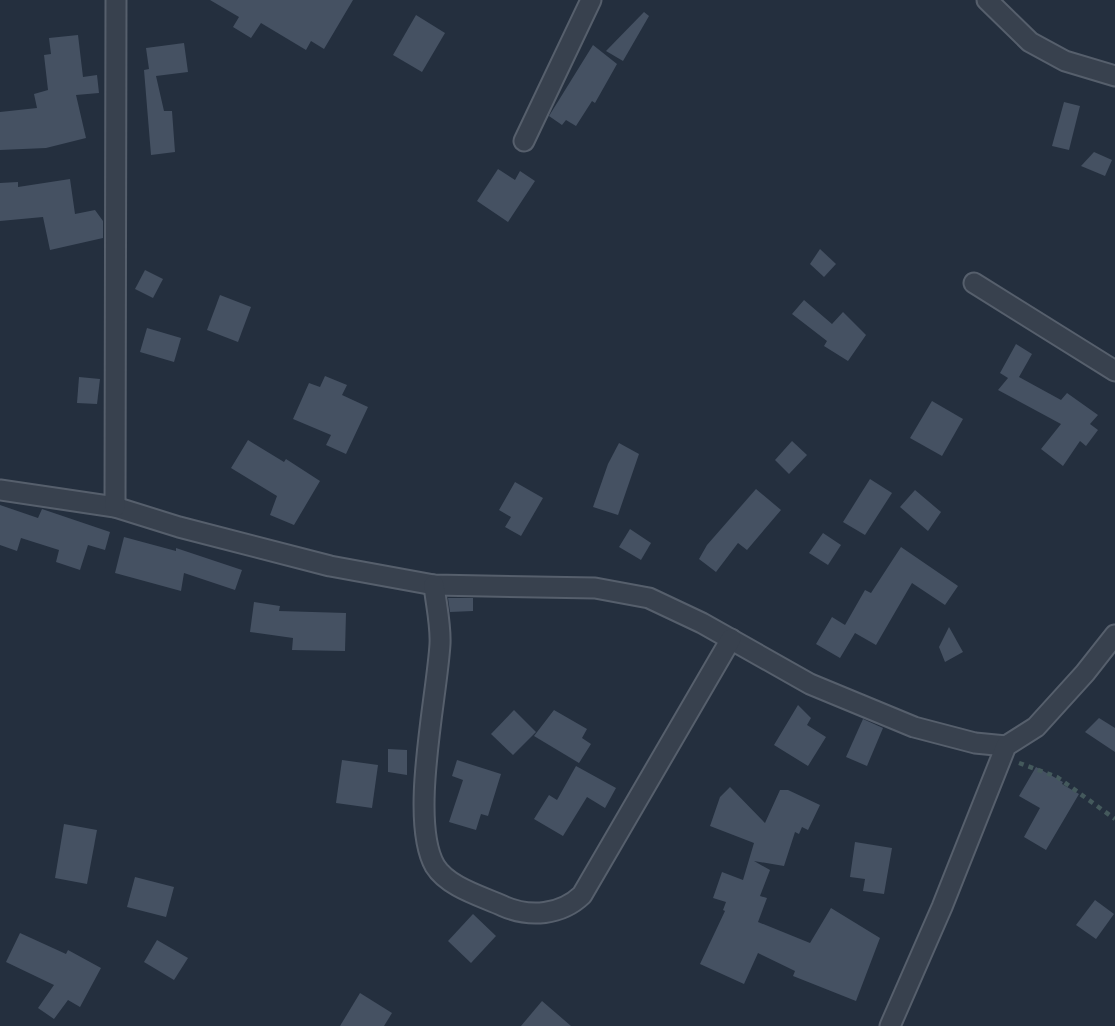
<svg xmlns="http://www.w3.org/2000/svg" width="1115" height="1026" font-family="'Roboto Condensed',sans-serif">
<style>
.building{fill:#455162}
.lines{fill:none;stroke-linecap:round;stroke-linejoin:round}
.street-casing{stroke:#565f6c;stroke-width:23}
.path{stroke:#44595c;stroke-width:4.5;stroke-dasharray:5 5;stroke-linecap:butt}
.street{stroke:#38414e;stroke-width:19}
</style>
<rect width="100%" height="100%" fill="#242f3e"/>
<!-- building -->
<g class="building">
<polygon points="210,0 353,0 324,49 311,41 306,50 261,23 251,38 233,27 239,17"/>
<polygon points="644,12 649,16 623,61 606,51"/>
<polygon points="416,15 445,33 422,72 393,55"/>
<polygon points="78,35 83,77 97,75 99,93 76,95 86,138 46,148 0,150 0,112 37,108 34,94 48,90 44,55 51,54 49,38"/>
<polygon points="184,43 188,72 156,76 164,111 172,111 175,152 151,155 144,70 149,69 146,48"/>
<polygon points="593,45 617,64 595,103 592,101 576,126 566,120 562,125 549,116"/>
<polygon points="1064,102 1080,106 1069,150 1052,146"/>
<polygon points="1094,152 1112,160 1105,176 1081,166"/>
<polygon points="498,169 515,180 520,171 535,181 508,222 477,201"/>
<polygon points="70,179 75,214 95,210 103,221 103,238 50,250 43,217 0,221 0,183 18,182 18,187"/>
<polygon points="820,249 836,264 824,277 810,264"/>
<polygon points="145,270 163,279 153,298 135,289"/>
<polygon points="220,295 251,307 238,342 207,330"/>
<polygon points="804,300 832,324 843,312 866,335 848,361 824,346 827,341 792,314"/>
<polygon points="147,328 181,338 174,362 140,352"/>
<polygon points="1016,344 1032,354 1019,377 1061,400 1067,393 1098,415 1090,424 1098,430 1086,446 1080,441 1063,466 1041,449 1061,424 998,390 1008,378 1000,373"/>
<polygon points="325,376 347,385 342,395 368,407 346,454 326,445 331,435 293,419 309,383 320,387"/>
<polygon points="79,377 100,379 97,404 77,403"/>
<polygon points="932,401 963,419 942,456 910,438"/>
<polygon points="248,440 284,462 286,459 320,481 294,525 270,515 277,496 231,468"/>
<polygon points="792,441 807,455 789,474 775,460"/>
<polygon points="619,443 639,454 618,515 593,507 608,464"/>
<polygon points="870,479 892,493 865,535 843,522"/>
<polygon points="515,482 543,498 521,536 505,527 511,517 499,510"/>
<polygon points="756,489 781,510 747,550 738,543 716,572 699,559 707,545"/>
<polygon points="915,490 941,512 928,531 900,507"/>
<polygon points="0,505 38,518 42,509 110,532 105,550 88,545 80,570 56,562 59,550 21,538 17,551 0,545"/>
<polygon points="630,529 651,543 641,560 619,547"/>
<polygon points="823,533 841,545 828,565 809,553"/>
<polygon points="124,537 176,551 176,548 242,570 235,590 184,573 181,591 115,573"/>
<polygon points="901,547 958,586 945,605 912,583 876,645 855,633 840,658 816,644 832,617 845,625 865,590 871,593"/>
<polygon points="448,598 473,598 473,611 450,612"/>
<polygon points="254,602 280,606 279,611 346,613 345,651 292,650 293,638 250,632"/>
<polygon points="949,627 963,652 945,662 939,647"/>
<polygon points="798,705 811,718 807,725 826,737 808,766 774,745"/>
<polygon points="514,710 536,732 513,755 491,734"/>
<polygon points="554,710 587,729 582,738 591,744 579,763 534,736"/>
<polygon points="1099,718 1115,728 1115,752 1085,732"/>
<polygon points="863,719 883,728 867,766 846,757"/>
<polygon points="388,749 407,750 407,775 388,772"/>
<polygon points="342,760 378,765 372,808 336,803"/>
<polygon points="457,760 501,774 488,816 481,814 476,830 449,822 463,780 452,776"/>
<polygon points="576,766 616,788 605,808 587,797 563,836 534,819 549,795 557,800"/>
<polygon points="1036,767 1063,782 1062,784 1079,794 1046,850 1024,837 1040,808 1019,796"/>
<polygon points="730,787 765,823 780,790 788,790 820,805 808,830 802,827 799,834 795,832 784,866 754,861 770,870 760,896 767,898 758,922 810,943 831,908 880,938 856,1001 793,976 795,971 758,953 744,984 700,964 725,911 723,910 726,902 713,898 722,872 743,880 754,843 710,826 720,797"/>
<polygon points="64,824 97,830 87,884 55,878"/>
<polygon points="855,842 892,848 884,894 863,891 865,879 850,877"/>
<polygon points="135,877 174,887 166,917 127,907"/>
<polygon points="1095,900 1114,914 1096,939 1076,925"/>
<polygon points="473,914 496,936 471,963 448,941"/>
<polygon points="20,933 66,954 68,950 101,968 80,1007 68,1000 54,1019 38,1008 54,985 6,962"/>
<polygon points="157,940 188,958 174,980 144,962"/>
<polygon points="360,993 392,1013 384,1026 340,1026"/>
<polygon points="542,1001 571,1026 521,1026"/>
</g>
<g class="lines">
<!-- street casing -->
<g class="street-casing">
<g id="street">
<polyline points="987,0 1030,42 1065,61 1115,76"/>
<polyline points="524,141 591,0"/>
<polyline points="974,283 1115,371"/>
<polyline points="0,490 115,507 179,527 330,566 434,585 595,588 649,598 702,623 810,684 914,727 975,743 1006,746"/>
<polyline points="115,507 116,0"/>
<path d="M 434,585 C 436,604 441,625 440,644 C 437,697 409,821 435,866 C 448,887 481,896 503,906 C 530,918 561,915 582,895 L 731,639"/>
<polyline points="890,1026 942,907 1006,746 1036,727 1085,673 1115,635"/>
</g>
</g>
<!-- path -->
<polyline class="path" points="1019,763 1057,777 1115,819"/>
<!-- street -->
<use href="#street" class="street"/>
</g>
</svg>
